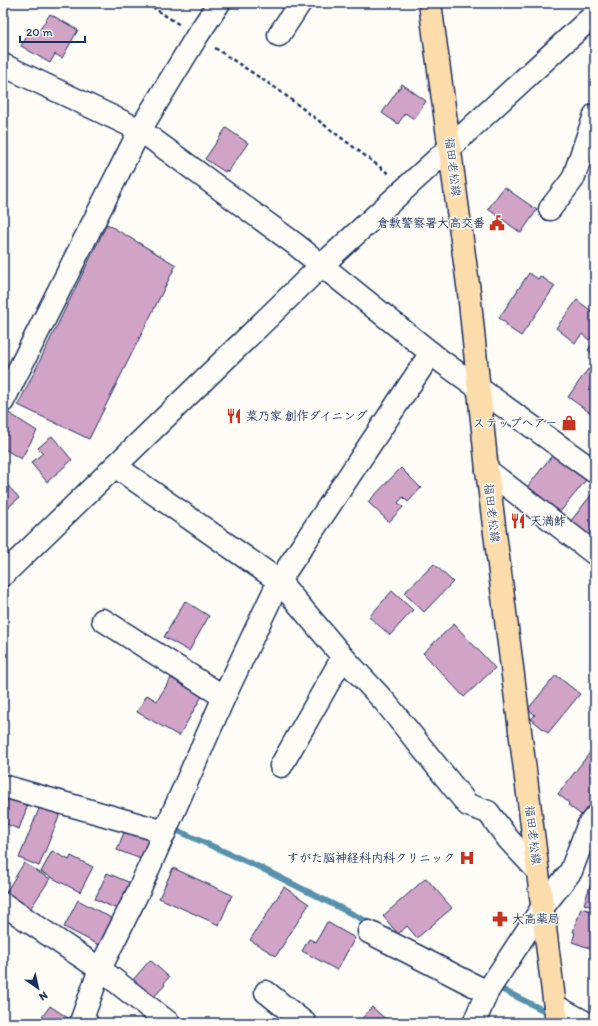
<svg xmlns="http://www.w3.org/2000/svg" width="598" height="1026" font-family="Itim,'Klee One',sans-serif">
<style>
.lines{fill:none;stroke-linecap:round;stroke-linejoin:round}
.stream{stroke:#5991ab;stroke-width:6}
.building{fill:#d1a4c7;stroke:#1b2f5e}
.minor-casing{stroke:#1b2f5e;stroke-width:25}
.major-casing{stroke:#1b2f5e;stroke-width:25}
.path{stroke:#1b2f5e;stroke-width:2.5;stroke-dasharray:4 3;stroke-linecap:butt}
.minor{stroke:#fdfcf7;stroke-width:22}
.major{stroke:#fddcac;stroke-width:22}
.labels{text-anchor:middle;stroke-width:3;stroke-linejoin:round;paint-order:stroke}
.street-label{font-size:12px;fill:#1b2f5e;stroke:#fdfcf7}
.poi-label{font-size:12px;font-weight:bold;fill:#1b2f5e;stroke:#fdfcf7;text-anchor:end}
</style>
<rect width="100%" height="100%" fill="#fdfcf7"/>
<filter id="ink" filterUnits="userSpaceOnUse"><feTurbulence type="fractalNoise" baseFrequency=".025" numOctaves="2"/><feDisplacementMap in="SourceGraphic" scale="8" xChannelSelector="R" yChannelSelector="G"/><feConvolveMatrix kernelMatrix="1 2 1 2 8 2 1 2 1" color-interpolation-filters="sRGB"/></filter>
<g filter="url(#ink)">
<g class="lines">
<!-- stream -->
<g class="stream">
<polyline points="176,830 259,867 374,925"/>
<polyline points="499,988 543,1010"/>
</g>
</g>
<!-- building -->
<g class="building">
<polygon points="50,14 78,30 62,58 55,54 50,63 21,46 31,30 37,34"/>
<polygon points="402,84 426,101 414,119 405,113 398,124 382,113"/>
<polygon points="226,128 248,143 228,172 226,170 225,172 205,159"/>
<polygon points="504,187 537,210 521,233 488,209"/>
<polygon points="107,224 176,265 89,439 18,405"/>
<polygon points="529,273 538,279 540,276 555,286 521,336 506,326 507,324 499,318"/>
<polygon points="577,300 595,314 595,332 589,340 582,334 575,343 556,328"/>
<polygon points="595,340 595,356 588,350"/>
<polygon points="588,369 595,374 595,411 592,414 568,397"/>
<polygon points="9,413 37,431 21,459 3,448 3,423"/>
<polygon points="52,436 72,460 47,482 31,463 43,453 38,448"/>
<polygon points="554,453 586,480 556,517 524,491"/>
<polygon points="401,468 421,488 408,502 403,497 398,503 403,507 389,522 368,502"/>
<polygon points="3,480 19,498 3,512"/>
<polygon points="595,490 595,527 588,536 570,522"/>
<polygon points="434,564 453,582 424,612 404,593"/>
<polygon points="392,591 413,610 390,635 369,617"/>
<polygon points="185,601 209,616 189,651 164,637"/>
<polygon points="454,624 495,668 464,697 423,653"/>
<polygon points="556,675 580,694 548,733 531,719 535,715 528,709"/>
<polygon points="171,678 202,696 179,736 137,712 147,695 157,701"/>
<polygon points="595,746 595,803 584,817 568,805 569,803 558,794"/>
<polygon points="8,791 30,799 19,829 3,823 3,806"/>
<polygon points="43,799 63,807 39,866 19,858"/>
<polygon points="127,825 151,833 141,859 117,850"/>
<polygon points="52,851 69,860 71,856 93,867 80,892 41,872"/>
<polygon points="24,863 50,879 28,912 3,897"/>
<polygon points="173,868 232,895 219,925 159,898"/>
<polygon points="595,871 595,908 584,904"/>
<polygon points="107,873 133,884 121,911 95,899"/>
<polygon points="426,878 452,908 417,938 407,926 398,934 383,916"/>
<polygon points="284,887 309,904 276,956 250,940"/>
<polygon points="78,900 113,919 99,945 64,927"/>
<polygon points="581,908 595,912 595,950 572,942 575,933 573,932"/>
<polygon points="327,922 355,938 337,970 302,951 309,939 316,942"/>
<polygon points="150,960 169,977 164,983 165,985 152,999 132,981"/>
<polygon points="50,1006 71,1020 69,1023 38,1023"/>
<polygon points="372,1007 389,1022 388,1023 358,1023"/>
</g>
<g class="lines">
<!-- minor casing -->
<g class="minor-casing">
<g id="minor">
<polyline points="279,35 300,3"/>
<polyline points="3,65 140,130 295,244 441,361 595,472"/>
<polyline points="550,209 573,179 595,115"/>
<polyline points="3,401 140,130 197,36 219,3"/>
<polyline points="115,466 279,581 343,657 385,702 468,805 488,812 509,840 537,870"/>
<polyline points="487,470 595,554"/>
<polyline points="3,575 322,265 595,14"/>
<polyline points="103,620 224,697"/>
<polyline points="281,766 343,657"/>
<polyline points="3,786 165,832"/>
<polyline points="3,904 100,969 169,1023"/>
<polyline points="369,932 487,992"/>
<polyline points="266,992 305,1023"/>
<polyline points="555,1006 586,1023"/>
<polyline points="87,1023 82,1019 100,969 139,890 224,697 279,581 431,353"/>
<polyline points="474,1023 487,992 542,908 571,871 588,826 595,817"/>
</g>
</g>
<!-- major casing -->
<g class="major-casing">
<polyline id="major" points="430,3 469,292 487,470 557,1023"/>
</g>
<!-- path -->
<g class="path">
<polyline points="146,3 180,25"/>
<polyline points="215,48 277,89 389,174"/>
</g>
<!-- minor -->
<use href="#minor" class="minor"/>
<!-- major -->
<use href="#major" class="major"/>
</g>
</g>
<!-- icons -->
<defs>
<g id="civic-bare" transform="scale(1.2)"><path d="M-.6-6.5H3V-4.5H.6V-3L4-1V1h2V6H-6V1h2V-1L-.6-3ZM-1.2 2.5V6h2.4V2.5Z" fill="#c8321e" stroke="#fdfcf7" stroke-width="2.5" paint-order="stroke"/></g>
<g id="restaurant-bare" transform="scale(1.2)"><path d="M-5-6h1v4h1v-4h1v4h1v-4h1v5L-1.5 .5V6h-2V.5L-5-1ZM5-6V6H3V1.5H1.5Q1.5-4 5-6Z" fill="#c8321e" stroke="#fdfcf7" stroke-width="2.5" paint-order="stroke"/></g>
<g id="shop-bare" transform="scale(1.2)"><path d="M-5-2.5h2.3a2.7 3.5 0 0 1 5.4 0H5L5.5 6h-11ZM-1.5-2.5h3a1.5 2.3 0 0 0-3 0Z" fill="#c8321e" stroke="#fdfcf7" stroke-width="2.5" paint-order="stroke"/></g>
<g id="hospital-bare" transform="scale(1.2)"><path d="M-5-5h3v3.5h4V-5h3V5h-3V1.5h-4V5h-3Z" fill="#c8321e" stroke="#fdfcf7" stroke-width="2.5" paint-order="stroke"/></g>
<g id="pharmacy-bare" transform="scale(1.2)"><path d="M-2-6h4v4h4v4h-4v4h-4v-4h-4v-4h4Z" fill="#c8321e" stroke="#fdfcf7" stroke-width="2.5" paint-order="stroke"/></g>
</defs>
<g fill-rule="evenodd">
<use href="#civic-bare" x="497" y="223"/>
<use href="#restaurant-bare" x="234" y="416"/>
<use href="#shop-bare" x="569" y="423"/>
<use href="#restaurant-bare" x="518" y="521"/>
<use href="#hospital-bare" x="467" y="858"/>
<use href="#pharmacy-bare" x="500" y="919"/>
</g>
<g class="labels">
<!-- street labels -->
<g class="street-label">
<text transform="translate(453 167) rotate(83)" y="4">福田老松線</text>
<text transform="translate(492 513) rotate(83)" y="4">福田老松線</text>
<text transform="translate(533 835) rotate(83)" y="4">福田老松線</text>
</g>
<!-- poi labels -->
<g class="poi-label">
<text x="485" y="227">倉敷警察署大高交番</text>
<text x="246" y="420" text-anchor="start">菜乃家 創作ダイニング</text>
<text x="557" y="427">ステップヘアー</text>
<text x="530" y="525" text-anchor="start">天満鮓</text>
<text x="455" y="862">すがた脳神経科内科クリニック</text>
<text x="512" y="923" text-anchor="start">大高薬局</text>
</g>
</g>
<!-- margin -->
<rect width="598" height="1026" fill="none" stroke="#fdfcf7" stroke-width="16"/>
<rect x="8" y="8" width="582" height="1010" fill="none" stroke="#1b2f5e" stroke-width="1.5" filter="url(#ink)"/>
<!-- north arrow -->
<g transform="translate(38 988) rotate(146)" stroke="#fdfcf7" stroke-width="3" paint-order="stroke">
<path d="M0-3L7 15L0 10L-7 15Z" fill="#1b2f5e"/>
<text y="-6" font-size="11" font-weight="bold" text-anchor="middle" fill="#1b2f5e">N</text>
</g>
<!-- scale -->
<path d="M20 36v6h65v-6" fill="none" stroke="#1b2f5e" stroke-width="2"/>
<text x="26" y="36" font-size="12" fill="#1b2f5e" stroke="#fdfcf7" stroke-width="3" paint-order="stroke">20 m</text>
</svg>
